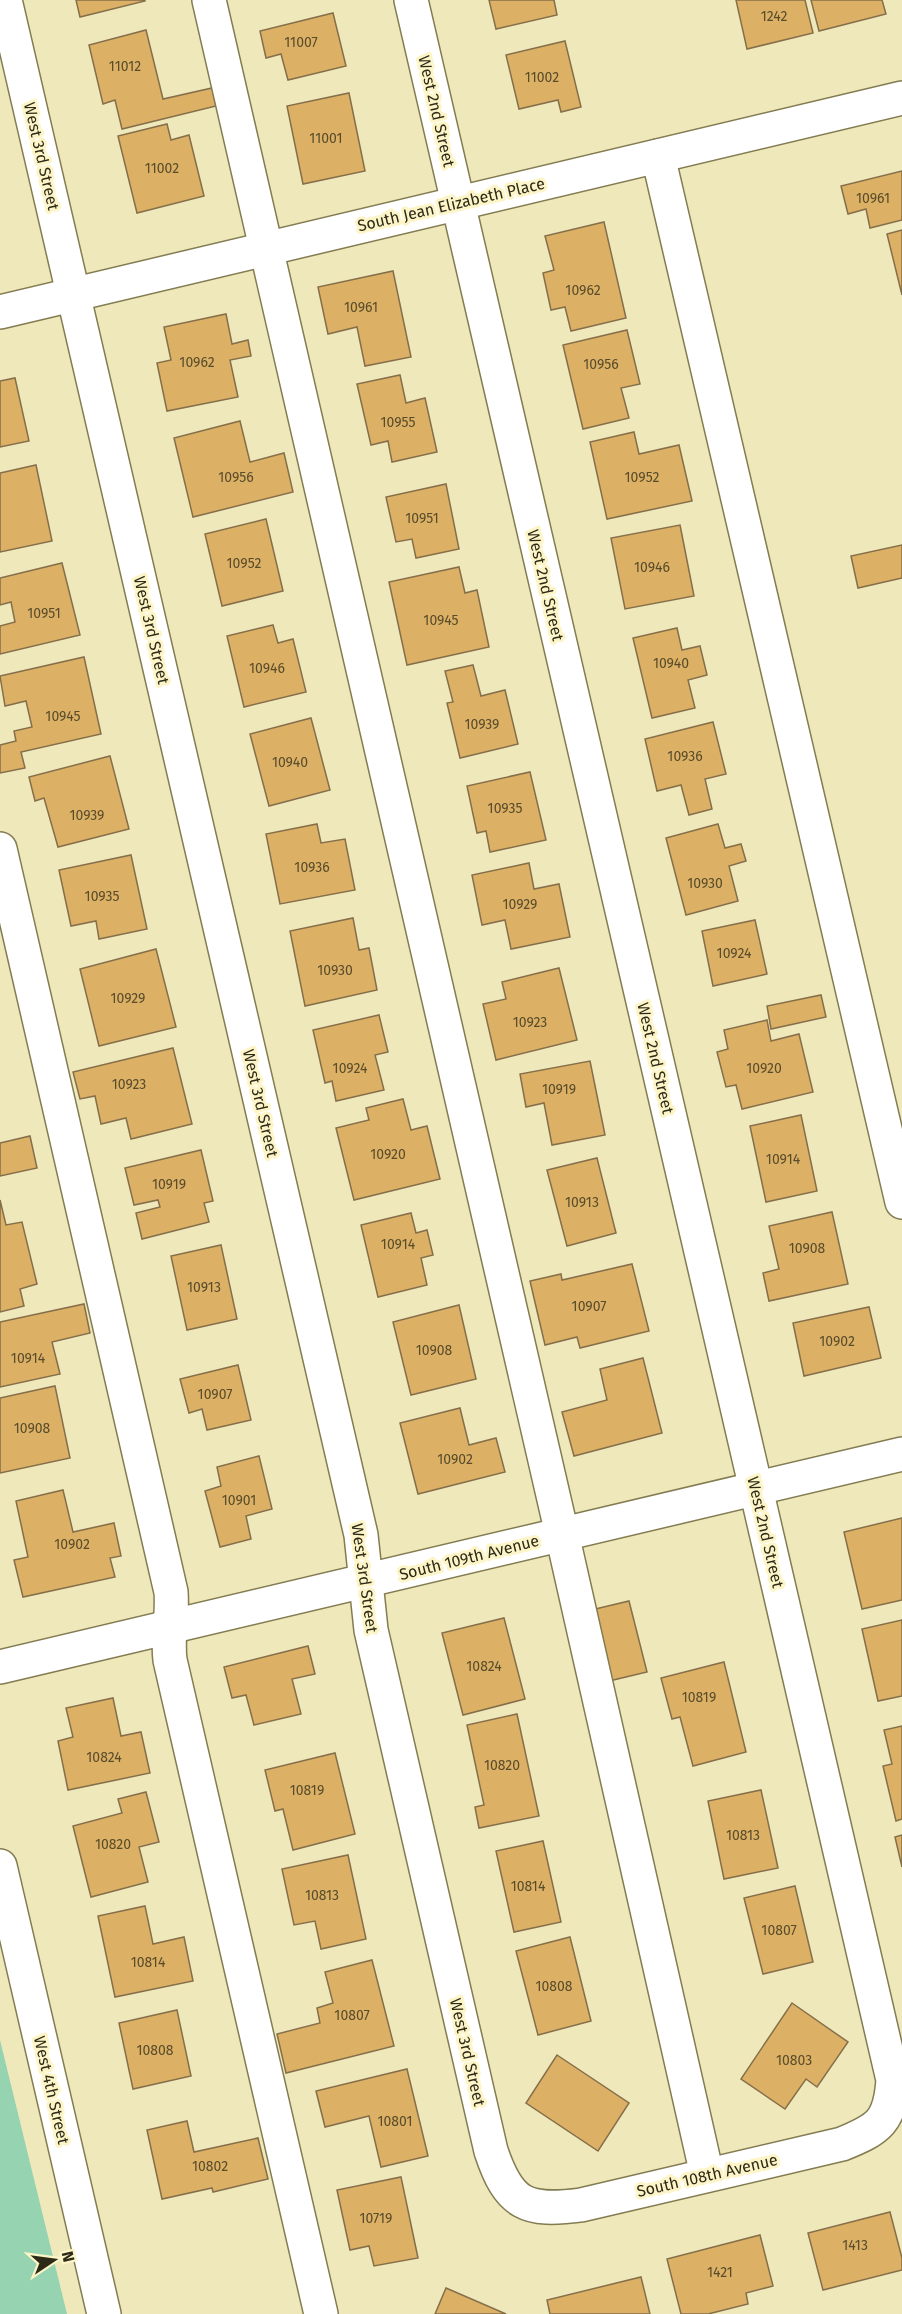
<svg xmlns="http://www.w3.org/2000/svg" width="902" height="2314" font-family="'Fira Sans',sans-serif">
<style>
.green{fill:#96d3b1}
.building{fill:#ddb165;stroke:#856f4a;stroke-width:1.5}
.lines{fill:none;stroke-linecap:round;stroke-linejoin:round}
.minor-casing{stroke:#837c52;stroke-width:36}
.minor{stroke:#fff;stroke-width:33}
.labels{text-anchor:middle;stroke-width:6;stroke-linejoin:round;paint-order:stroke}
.number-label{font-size:14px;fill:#594c2b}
.street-label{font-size:16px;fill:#2d2a18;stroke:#fdf5c8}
</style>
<rect width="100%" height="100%" fill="#efe8bb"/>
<!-- green -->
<polygon class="green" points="0,2040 67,2314 0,2314"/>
<!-- building -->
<g class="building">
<polygon points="76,0 145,0 145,1 80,17"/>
<polygon points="489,0 554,0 557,15 496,29"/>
<polygon points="736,0 805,0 813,33 747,49"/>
<polygon points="811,0 882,0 886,14 819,31"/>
<polygon points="333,13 346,66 288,80 281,54 266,58 260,31"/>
<polygon points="146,30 163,99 212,88 216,106 122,129 115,100 103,104 89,45"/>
<polygon points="565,41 581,107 561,112 558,100 519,109 506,55"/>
<polygon points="349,93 365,171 303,184 287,106"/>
<polygon points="167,124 171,140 189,135 204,196 137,213 118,136"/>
<polygon points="902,171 902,220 870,228 866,209 848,214 841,186"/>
<polygon points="604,222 626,318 571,331 565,307 551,310 543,273 554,270 545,236"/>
<polygon points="902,230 902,295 887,234"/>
<polygon points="393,271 411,357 365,366 357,327 328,334 318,287"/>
<polygon points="226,314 232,344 248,340 251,356 230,360 238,397 167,411 157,363 171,360 164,327"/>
<polygon points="627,330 640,384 621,388 629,418 583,429 563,345"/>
<polygon points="400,375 406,403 425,398 437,452 392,462 388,441 371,445 357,384"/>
<polygon points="15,378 29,441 0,447 0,381"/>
<polygon points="240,421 250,462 284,453 293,492 193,517 174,438"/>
<polygon points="634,432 639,454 679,445 692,501 607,519 590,442"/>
<polygon points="36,465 52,541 0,552 0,473"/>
<polygon points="446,484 459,549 416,558 412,539 396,542 386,497"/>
<polygon points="266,519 283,591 222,606 205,534"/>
<polygon points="680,525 694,596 625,609 611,538"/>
<polygon points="902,545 902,578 858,588 851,556"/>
<polygon points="62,563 80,635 0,654 0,626 15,622 11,602 0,605 0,578"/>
<polygon points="459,567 465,593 477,590 489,647 407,665 389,582"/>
<polygon points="273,625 278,643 293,639 306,692 244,707 227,636"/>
<polygon points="677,628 682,650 700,646 707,675 688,680 695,708 652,718 633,638"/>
<polygon points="84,657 101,734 21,752 25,768 0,773 0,745 16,741 14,731 32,727 26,701 5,706 0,676"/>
<polygon points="473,665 481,696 505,690 518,744 460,758 447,703 453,702 445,671"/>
<polygon points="311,718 330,790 269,806 250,734"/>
<polygon points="713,722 726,774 705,779 712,809 689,815 681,785 657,791 645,739"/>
<polygon points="110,756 129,829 58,847 44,798 35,801 29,777"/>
<polygon points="530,772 546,840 490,852 486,831 477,833 467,786"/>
<polygon points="317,824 321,843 345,839 355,890 280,904 266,834"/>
<polygon points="718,824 725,848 741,844 746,861 729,866 738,901 686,915 666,838"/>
<polygon points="131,855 147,929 99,939 96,921 71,926 59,870"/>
<polygon points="529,863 534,889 559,884 570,937 511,949 505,920 482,925 472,875"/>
<polygon points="353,918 359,950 369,948 377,990 305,1006 290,931"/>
<polygon points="755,920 767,974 713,986 702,931"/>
<polygon points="156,949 176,1027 99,1046 80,969"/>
<polygon points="559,968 577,1040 496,1060 483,1004 506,999 502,982"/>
<polygon points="821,995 826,1017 771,1029 767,1006"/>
<polygon points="379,1015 388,1052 375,1055 384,1090 336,1101 332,1081 325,1083 313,1030"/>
<polygon points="767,1020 771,1041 799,1034 813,1092 742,1109 736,1085 726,1087 717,1052 728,1049 724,1030"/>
<polygon points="173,1048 192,1124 131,1139 126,1118 101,1124 95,1096 80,1099 73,1072"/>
<polygon points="590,1061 605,1135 552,1145 544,1103 526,1107 520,1074"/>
<polygon points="403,1099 411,1130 427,1126 440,1179 354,1200 336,1128 369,1120 366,1108"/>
<polygon points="801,1115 817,1191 766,1202 750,1126"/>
<polygon points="30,1136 37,1168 0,1176 0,1143"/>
<polygon points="201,1150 213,1201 204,1203 209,1222 142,1239 136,1213 160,1207 158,1200 134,1205 125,1168"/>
<polygon points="597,1158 616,1233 567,1246 547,1170"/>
<polygon points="0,1200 6,1225 22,1222 37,1284 20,1289 24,1306 0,1312"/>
<polygon points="832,1212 848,1284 769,1301 763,1273 779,1269 769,1226"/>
<polygon points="411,1213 416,1233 427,1230 433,1255 421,1258 427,1285 378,1297 361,1225"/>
<polygon points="221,1245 237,1319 187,1330 171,1256"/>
<polygon points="632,1264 649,1331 580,1348 577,1337 545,1345 530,1281 561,1274 562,1280"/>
<polygon points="84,1304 90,1333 52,1342 60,1374 0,1387 0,1322"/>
<polygon points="459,1305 476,1379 411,1395 393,1322"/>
<polygon points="869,1307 881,1358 804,1376 793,1323"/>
<polygon points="643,1358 662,1433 574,1456 562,1412 607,1400 600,1369"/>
<polygon points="238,1365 251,1420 207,1430 202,1409 189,1413 180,1379"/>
<polygon points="55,1386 70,1458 0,1473 0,1398"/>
<polygon points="460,1408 469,1445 496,1438 505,1472 418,1494 400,1423"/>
<polygon points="259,1456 272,1509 246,1516 251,1539 220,1547 205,1491 221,1486 217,1467"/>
<polygon points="63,1490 73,1532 114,1523 121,1556 110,1558 115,1577 23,1597 14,1560 28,1557 16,1501"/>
<polygon points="902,1518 902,1600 862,1609 844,1532"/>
<polygon points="629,1601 647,1672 609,1681 591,1610"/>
<polygon points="504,1618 525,1699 463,1715 442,1633"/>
<polygon points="902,1620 902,1696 878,1701 862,1629"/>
<polygon points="308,1646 315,1674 292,1679 301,1714 254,1725 246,1695 232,1698 224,1667"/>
<polygon points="724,1662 746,1752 693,1766 680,1717 672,1719 661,1678"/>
<polygon points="113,1698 121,1736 141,1732 150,1773 68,1790 58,1741 73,1737 66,1708"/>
<polygon points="517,1714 539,1816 479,1828 475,1807 484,1805 467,1725"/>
<polygon points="902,1726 902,1819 896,1821 883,1766 892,1764 884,1730"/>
<polygon points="335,1753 355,1834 293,1850 283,1809 275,1811 265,1770"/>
<polygon points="761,1790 778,1868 724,1879 708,1801"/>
<polygon points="146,1792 159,1842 139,1847 148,1882 91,1897 73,1826 122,1813 118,1799"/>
<polygon points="902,1835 902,1867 895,1837"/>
<polygon points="543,1841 561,1922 514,1932 496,1851"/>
<polygon points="348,1855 366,1939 321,1949 315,1921 294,1925 282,1869"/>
<polygon points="795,1886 813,1962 763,1974 744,1898"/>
<polygon points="145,1906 153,1944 184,1937 193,1981 115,1997 98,1916"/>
<polygon points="570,1937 591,2021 538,2035 516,1951"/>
<polygon points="372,1960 394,2046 286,2073 277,2034 320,2023 317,2008 333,2003 325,1972"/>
<polygon points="792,2003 848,2042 817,2087 806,2079 785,2109 741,2079"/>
<polygon points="177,2010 191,2076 133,2089 119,2023"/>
<polygon points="557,2055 629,2103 598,2151 526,2103"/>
<polygon points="407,2069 428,2156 381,2167 369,2116 325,2127 316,2091"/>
<polygon points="187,2121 194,2152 258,2138 268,2179 213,2192 212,2188 162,2199 147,2130"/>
<polygon points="401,2177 418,2258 374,2266 369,2246 350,2250 337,2190"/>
<polygon points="890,2212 902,2258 902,2270 823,2290 808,2233"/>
<polygon points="760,2235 773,2286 746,2293 748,2304 708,2314 681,2314 667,2259"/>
<polygon points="641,2277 650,2314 550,2314 547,2300"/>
<polygon points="446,2288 506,2314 435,2314"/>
</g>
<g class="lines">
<!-- minor casing -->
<g class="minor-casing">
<g id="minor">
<path d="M 5,0 L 361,1535 L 371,1630 L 491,2151 C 509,2205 526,2212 581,2205 L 842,2144 C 879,2129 890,2122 893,2080 L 411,0"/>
<polyline points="209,0 562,1534 707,2175"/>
<polyline points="658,156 902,1202"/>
<polyline points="0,312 902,98"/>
<path d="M 0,849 L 171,1592 C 173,1615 167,1637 170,1660 L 321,2314"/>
<polyline points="0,1667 902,1454"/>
<polyline points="0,1866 104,2314"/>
</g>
</g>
<!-- minor -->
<use href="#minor" class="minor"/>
</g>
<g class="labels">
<!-- number labels -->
<g class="number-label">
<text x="774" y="21">1242</text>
<text x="301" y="47">11007</text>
<text x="125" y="71">11012</text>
<text x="542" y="82">11002</text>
<text x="326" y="143">11001</text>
<text x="162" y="173">11002</text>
<text x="873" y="203">10961</text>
<text x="583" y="295">10962</text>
<text x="361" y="312">10961</text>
<text x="197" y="367">10962</text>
<text x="601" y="369">10956</text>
<text x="398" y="427">10955</text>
<text x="236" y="482">10956</text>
<text x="642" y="482">10952</text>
<text x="422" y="523">10951</text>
<text x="244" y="568">10952</text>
<text x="652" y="572">10946</text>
<text x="44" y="618">10951</text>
<text x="441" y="625">10945</text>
<text x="671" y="668">10940</text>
<text x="267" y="673">10946</text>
<text x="63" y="721">10945</text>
<text x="482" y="729">10939</text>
<text x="685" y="761">10936</text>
<text x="290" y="767">10940</text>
<text x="505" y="813">10935</text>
<text x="87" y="820">10939</text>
<text x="312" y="872">10936</text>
<text x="705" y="888">10930</text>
<text x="102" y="901">10935</text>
<text x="520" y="909">10929</text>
<text x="734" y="958">10924</text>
<text x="335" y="975">10930</text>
<text x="128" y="1003">10929</text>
<text x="530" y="1027">10923</text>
<text x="350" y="1073">10924</text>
<text x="764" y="1073">10920</text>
<text x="129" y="1089">10923</text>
<text x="559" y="1094">10919</text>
<text x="388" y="1159">10920</text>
<text x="783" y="1164">10914</text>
<text x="169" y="1189">10919</text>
<text x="582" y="1207">10913</text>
<text x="398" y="1249">10914</text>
<text x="807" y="1253">10908</text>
<text x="204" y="1292">10913</text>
<text x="589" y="1311">10907</text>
<text x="837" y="1346">10902</text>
<text x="434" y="1355">10908</text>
<text x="28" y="1363">10914</text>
<text x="215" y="1399">10907</text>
<text x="32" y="1433">10908</text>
<text x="455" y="1464">10902</text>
<text x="239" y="1505">10901</text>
<text x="72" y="1549">10902</text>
<text x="484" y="1671">10824</text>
<text x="699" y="1702">10819</text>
<text x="104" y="1762">10824</text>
<text x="502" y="1770">10820</text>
<text x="307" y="1795">10819</text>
<text x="743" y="1840">10813</text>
<text x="113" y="1849">10820</text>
<text x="528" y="1891">10814</text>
<text x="322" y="1900">10813</text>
<text x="779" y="1935">10807</text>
<text x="148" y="1967">10814</text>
<text x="554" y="1991">10808</text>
<text x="352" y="2020">10807</text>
<text x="155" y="2055">10808</text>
<text x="794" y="2065">10803</text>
<text x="395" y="2126">10801</text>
<text x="210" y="2171">10802</text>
<text x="376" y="2223">10719</text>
<text x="855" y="2250">1413</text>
<text x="720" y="2277">1421</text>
</g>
<!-- street labels -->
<g class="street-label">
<text transform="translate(437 111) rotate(77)" y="6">West 2nd Street</text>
<text transform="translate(42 156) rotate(77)" y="6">West 3rd Street</text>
<text transform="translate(451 204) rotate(-13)" y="6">South Jean Elizabeth Place</text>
<text transform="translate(546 585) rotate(77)" y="6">West 2nd Street</text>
<text transform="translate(152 630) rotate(77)" y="6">West 3rd Street</text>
<text transform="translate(656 1058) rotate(77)" y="6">West 2nd Street</text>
<text transform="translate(261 1103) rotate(77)" y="6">West 3rd Street</text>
<text transform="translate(766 1532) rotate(77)" y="6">West 2nd Street</text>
<text transform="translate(469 1557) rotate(-14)" y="6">South 109th Avenue</text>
<text transform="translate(365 1578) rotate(82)" y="6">West 3rd Street</text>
<text transform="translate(468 2052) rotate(77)" y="6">West 3rd Street</text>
<text transform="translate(52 2090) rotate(77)" y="6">West 4th Street</text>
<text transform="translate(707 2175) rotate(-13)" y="6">South 108th Avenue</text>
</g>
</g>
<!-- north arrow -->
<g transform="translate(54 2260) rotate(77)" stroke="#fdf5c8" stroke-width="4.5" paint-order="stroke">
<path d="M0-4.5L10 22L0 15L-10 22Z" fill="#2d2a18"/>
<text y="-9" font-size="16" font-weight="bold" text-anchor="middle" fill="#2d2a18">N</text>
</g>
</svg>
